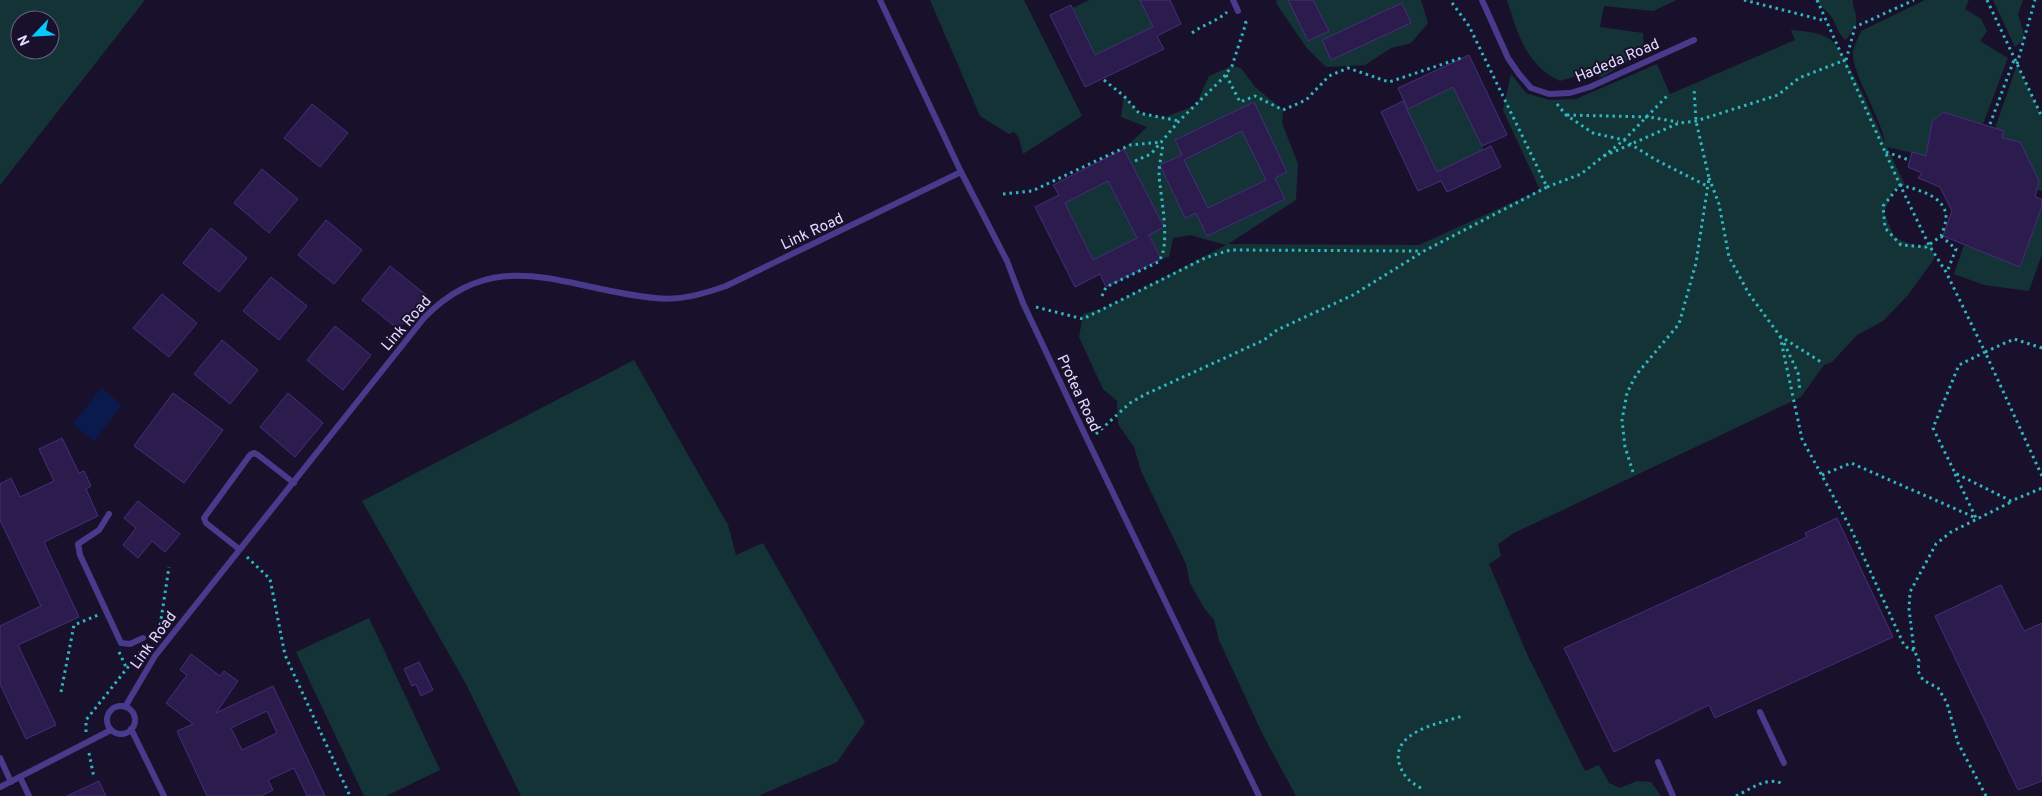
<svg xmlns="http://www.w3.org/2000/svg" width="2042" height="796" font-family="Overpass,sans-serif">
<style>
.green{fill:#143336;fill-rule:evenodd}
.water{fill:#0a1a4c}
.building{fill:#2c1c4e;stroke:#462e7a;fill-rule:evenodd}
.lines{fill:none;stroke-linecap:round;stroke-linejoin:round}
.path{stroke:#2eb9c1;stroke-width:3;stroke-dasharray:2.5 4;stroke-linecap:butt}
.service{stroke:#483b8c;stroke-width:6}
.labels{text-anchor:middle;stroke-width:4;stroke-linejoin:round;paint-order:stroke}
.street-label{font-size:15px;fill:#e4dcff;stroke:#19112c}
</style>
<rect width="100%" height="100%" fill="#19112c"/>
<!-- green -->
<g class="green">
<path d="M 0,0 L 145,0 L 0,185 ZM 20,20 L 50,20 L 50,50 L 20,50 Z"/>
<polygon points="930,0 1024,0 1082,116 1023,154 1019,138 1014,132 1009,134 980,116"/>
<polygon points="1089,0 1140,0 1153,27 1095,55 1073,8"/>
<polygon points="1277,0 1421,0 1428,23 1411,43 1391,48 1365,65 1326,67 1306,47 1276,3"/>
<path d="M 1507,0 L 1677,0 L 1653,11 L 1604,6 L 1600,27 L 1643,33 L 1644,50 L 1603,77 L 1582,74 L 1560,81 C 1525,64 1518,34 1507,0 Z"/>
<path d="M 1817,0 L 1853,0 C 1852,7 1856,10 1856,17 C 1858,26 1850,33 1846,40 C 1838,34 1837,27 1833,19 C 1828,11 1821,8 1817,0 Z"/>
<path d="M 1925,0 L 1969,0 L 1965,9 L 1981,19 L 1987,31 L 1980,41 L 2008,58 L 1983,124 L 1943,112 L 1932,122 L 1926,156 L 1887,147 L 1905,185 L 1893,190 L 1884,213 L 1895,238 L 1918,247 L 1932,242 L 1934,259 L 1908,295 L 1883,321 L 1857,335 L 1832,362 L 1824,365 L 1801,397 L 1514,533 L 1498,544 L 1501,556 L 1489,564 L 1527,654 L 1585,771 L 1599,765 L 1609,783 L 1620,788 L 1637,781 L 1651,782 L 1661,796 L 1296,796 L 1263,735 L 1219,640 L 1214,620 L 1204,608 L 1190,583 L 1186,564 L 1141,471 L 1134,447 L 1118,424 L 1117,401 L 1103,389 L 1079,337 L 1083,314 L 1107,307 L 1226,245 L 1190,235 L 1173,238 L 1169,257 L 1161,259 L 1149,235 L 1164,227 L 1124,149 L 1147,127 L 1121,117 L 1124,96 L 1139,113 L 1163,118 L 1196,105 L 1209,76 L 1232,66 L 1241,68 L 1255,87 L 1283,110 L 1282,123 L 1298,164 L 1296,200 L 1228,244 L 1419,245 L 1540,190 L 1503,110 L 1511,74 L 1526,93 L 1549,100 L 1576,99 L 1657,64 L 1670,94 L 1795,40 L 1791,30 C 1804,31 1817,32 1828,38 C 1845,48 1875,122 1885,142 C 1881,118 1851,71 1853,53 C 1853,46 1859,37 1861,31 ZM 1254,103 L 1275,178 L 1285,199 L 1207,236 L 1196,213 L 1185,218 L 1160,166 L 1182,155 L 1175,140 Z"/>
<polygon points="1993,0 2023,0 2018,14 2025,39 2015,47"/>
<polygon points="2017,65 2042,117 2042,191 2037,190 2039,181 2020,142 2002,138 2004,131 1995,128"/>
<polygon points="1453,87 1484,150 1437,172 1407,110"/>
<polygon points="1242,131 1266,180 1208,208 1184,160"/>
<polygon points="1108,181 1137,238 1093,260 1065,203"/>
<polygon points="2042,206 2042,254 2029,291 1984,285 1954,274 1964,245 2021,266"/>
<polygon points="634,360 728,525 736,555 763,543 865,722 837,762 758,796 521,796 466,684 362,501"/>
<polygon points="369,618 440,770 386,796 364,796 296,652"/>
</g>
<!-- water -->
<polygon class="water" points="101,388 122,405 94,441 73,424"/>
<!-- building -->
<g class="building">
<polygon points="1140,0 1170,0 1181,24 1157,36 1164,49 1085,87 1050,15 1071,5 1095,55 1153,27"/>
<polygon points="1288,0 1313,0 1329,31 1308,41"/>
<polygon points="1402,3 1411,23 1331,60 1322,40"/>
<polygon points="1469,55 1507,135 1482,146 1453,87 1408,109 1398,88"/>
<polygon points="1403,101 1437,172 1491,146 1501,167 1447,192 1441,181 1418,191 1381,112"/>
<path d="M 1254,102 L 1287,172 L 1275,178 L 1285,199 L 1207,236 L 1196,213 L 1185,218 L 1160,165 L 1182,155 L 1175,140 ZM 1242,131 L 1266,180 L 1208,208 L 1184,160 Z"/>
<polygon points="312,104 348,133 320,167 284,138"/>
<polygon points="1943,112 2004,131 2002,138 2020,142 2039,181 2035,197 2042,199 2042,206 2020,267 1943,236 1952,211 1940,187 1918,178 1922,173 1908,167 1912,152 1926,156 1932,122"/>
<path d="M 1124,149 L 1164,227 L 1149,235 L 1161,259 L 1106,287 L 1100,274 L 1075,287 L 1035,207 L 1059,195 L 1053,185 ZM 1108,181 L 1137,238 L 1093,260 L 1065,203 Z"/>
<polygon points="262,169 298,199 269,233 234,203"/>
<polygon points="326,220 362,250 334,284 298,255"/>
<polygon points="211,228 247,258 219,292 183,263"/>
<polygon points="390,266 426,295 398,329 362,300"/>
<polygon points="271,277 307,306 279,340 243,311"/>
<polygon points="162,294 197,323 169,357 133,328"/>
<polygon points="335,326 371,355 343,390 307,360"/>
<polygon points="222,340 258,370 230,404 194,374"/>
<polygon points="173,393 223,430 184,483 134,446"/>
<polygon points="288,393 323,423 295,457 260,427"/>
<polygon points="62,438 79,473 84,471 91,486 86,489 98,516 44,542 79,617 18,645 56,725 26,739 0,684 0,626 41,606 0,520 0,484 11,478 20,497 54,481 39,449"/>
<polygon points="138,501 180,534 165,552 152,541 138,558 123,545 136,528 124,518"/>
<polygon points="1837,518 1893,637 1715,718 1709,705 1614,752 1564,648 1807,537 1805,533"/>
<polygon points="2001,585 2024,631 2042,623 2042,781 2018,790 1935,616"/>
<path d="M 191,654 L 220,676 L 224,671 L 238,681 L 216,713 L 273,686 L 325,796 L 307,796 L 294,768 L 268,780 L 273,790 L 261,796 L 207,796 L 177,731 L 193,724 L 166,703 L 187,675 L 180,670 ZM 267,711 L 277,733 L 242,750 L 231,728 Z"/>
<polygon points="419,662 433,690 421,696 416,684 412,686 404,669"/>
<polygon points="99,781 106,796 67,796"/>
</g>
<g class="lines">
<!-- path -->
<g class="path">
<polyline points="1744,0 1826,21"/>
<polyline points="1817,0 1900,185 1929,245 1946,272 1985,352 1959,365 1933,428 1955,473 2011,501 2042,488"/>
<polyline points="1987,0 2042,117"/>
<path d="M 1192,33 C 1204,24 1216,22 1227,12"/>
<polyline points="1846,60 1855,27 1914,0"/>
<polyline points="2017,64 2035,0"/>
<polyline points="1226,75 1240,102 1255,96 1283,110 1306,100 1329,76 1348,68 1389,82 1461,58"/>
<polyline points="1104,80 1124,96 1139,113 1179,121"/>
<polyline points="1557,104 1566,115 1593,133 1624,140 1656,160 1707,186"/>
<polyline points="1567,115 1649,117 1678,122"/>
<polyline points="1990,124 2014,60"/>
<polyline points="1886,152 1909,160"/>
<polyline points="1604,156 1679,123 1696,121 1778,95 1799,78 1845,60"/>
<polyline points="1135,161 1151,154 1179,121 1223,78 1232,66 1246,23 1244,19"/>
<polyline points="1709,178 1719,204 1729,257 1749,294 1780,336 1821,362"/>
<path d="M 1900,185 C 1916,189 1946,196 1946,217 C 1946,223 1943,231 1941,236 L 1926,247 L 1901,245 L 1885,228 L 1883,206 Z"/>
<polyline points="1547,187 1581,174 1624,140 1667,96"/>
<polyline points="1003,194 1032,191 1130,145 1162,142"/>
<polyline points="1941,236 1956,249 1947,272"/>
<path d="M 1102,296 L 1106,287 L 1158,262 C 1172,247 1160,195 1159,174 C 1159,164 1162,153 1163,143"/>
<polyline points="1036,307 1083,319 1205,258 1230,250 1422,251"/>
<polyline points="1780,336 1802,439 1850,527 1904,645 1909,649 1914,650"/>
<polyline points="1784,343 1798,373 1800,392"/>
<polyline points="2042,348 2014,339 1985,352 2042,476"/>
<polyline points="1096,434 1130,403 1146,394 1264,340 1277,330 1353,295 1424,251 1547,187 1469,26 1450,0"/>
<polyline points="1633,472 1625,447 1622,420 1627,393 1636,375 1679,324 1696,263 1709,178 1696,121 1694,88"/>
<polyline points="1955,474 1976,518"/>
<polyline points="1822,475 1851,463 1976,518"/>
<polyline points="247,557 270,579 285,655 350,796"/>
<polyline points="153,636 160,626 169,567"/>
<polyline points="119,652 126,667"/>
<polyline points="61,692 74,625 98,615"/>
<polyline points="86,732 86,720 140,652"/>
<polyline points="89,753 94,778"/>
<path d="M 1421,788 C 1410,782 1404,777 1400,766 C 1388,732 1440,723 1463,716"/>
<path d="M 1736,796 C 1751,789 1765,777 1781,783"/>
<polyline points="1986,796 1958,743 1947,703 1938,688 1923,680 1918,671 1919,661 1914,650 1909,609 1910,592 1936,544 1951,532 2011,502"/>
</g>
<!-- service -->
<g class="service">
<polyline points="880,0 961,172 1007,261 1023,303 1088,441 1259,796"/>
<polyline points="1233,0 1238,11"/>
<polyline points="1482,0 1508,58 1519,74 1531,88 1549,94 1570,93 1590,87 1694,40"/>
<polyline points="109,514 99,530 78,544 80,555 121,643 130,644 143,638"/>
<polyline points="239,549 206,523 204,518 250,455 254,453 258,455 294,483"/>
<circle cx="121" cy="720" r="14"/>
<path d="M 125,707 L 155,656 L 424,318 C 497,242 567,290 655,298 C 680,301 703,294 726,286 L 961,172"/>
<polyline points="1760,712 1784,763"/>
<polyline points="131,729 164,796"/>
<polyline points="0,758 11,782"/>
<polyline points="1658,762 1673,796"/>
<polyline points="20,777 29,796"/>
<polyline points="0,787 111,730"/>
</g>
</g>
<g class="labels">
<!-- street labels -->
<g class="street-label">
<text transform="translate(1617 60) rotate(-23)" y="5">Hadeda Road</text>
<text transform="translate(812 231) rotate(-25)" y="5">Link Road</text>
<text transform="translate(406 323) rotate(-49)" y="5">Link Road</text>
<text transform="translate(1079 393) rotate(65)" y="5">Protea Road</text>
<text transform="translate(153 640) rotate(-54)" y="5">Link Road</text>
</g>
</g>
<!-- north arrow -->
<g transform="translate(35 35) rotate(245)"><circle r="24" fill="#19112c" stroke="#6a6280"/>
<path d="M0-4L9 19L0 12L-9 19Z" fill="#08c9ff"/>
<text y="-8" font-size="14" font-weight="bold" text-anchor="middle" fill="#e4dcff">N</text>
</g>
</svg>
